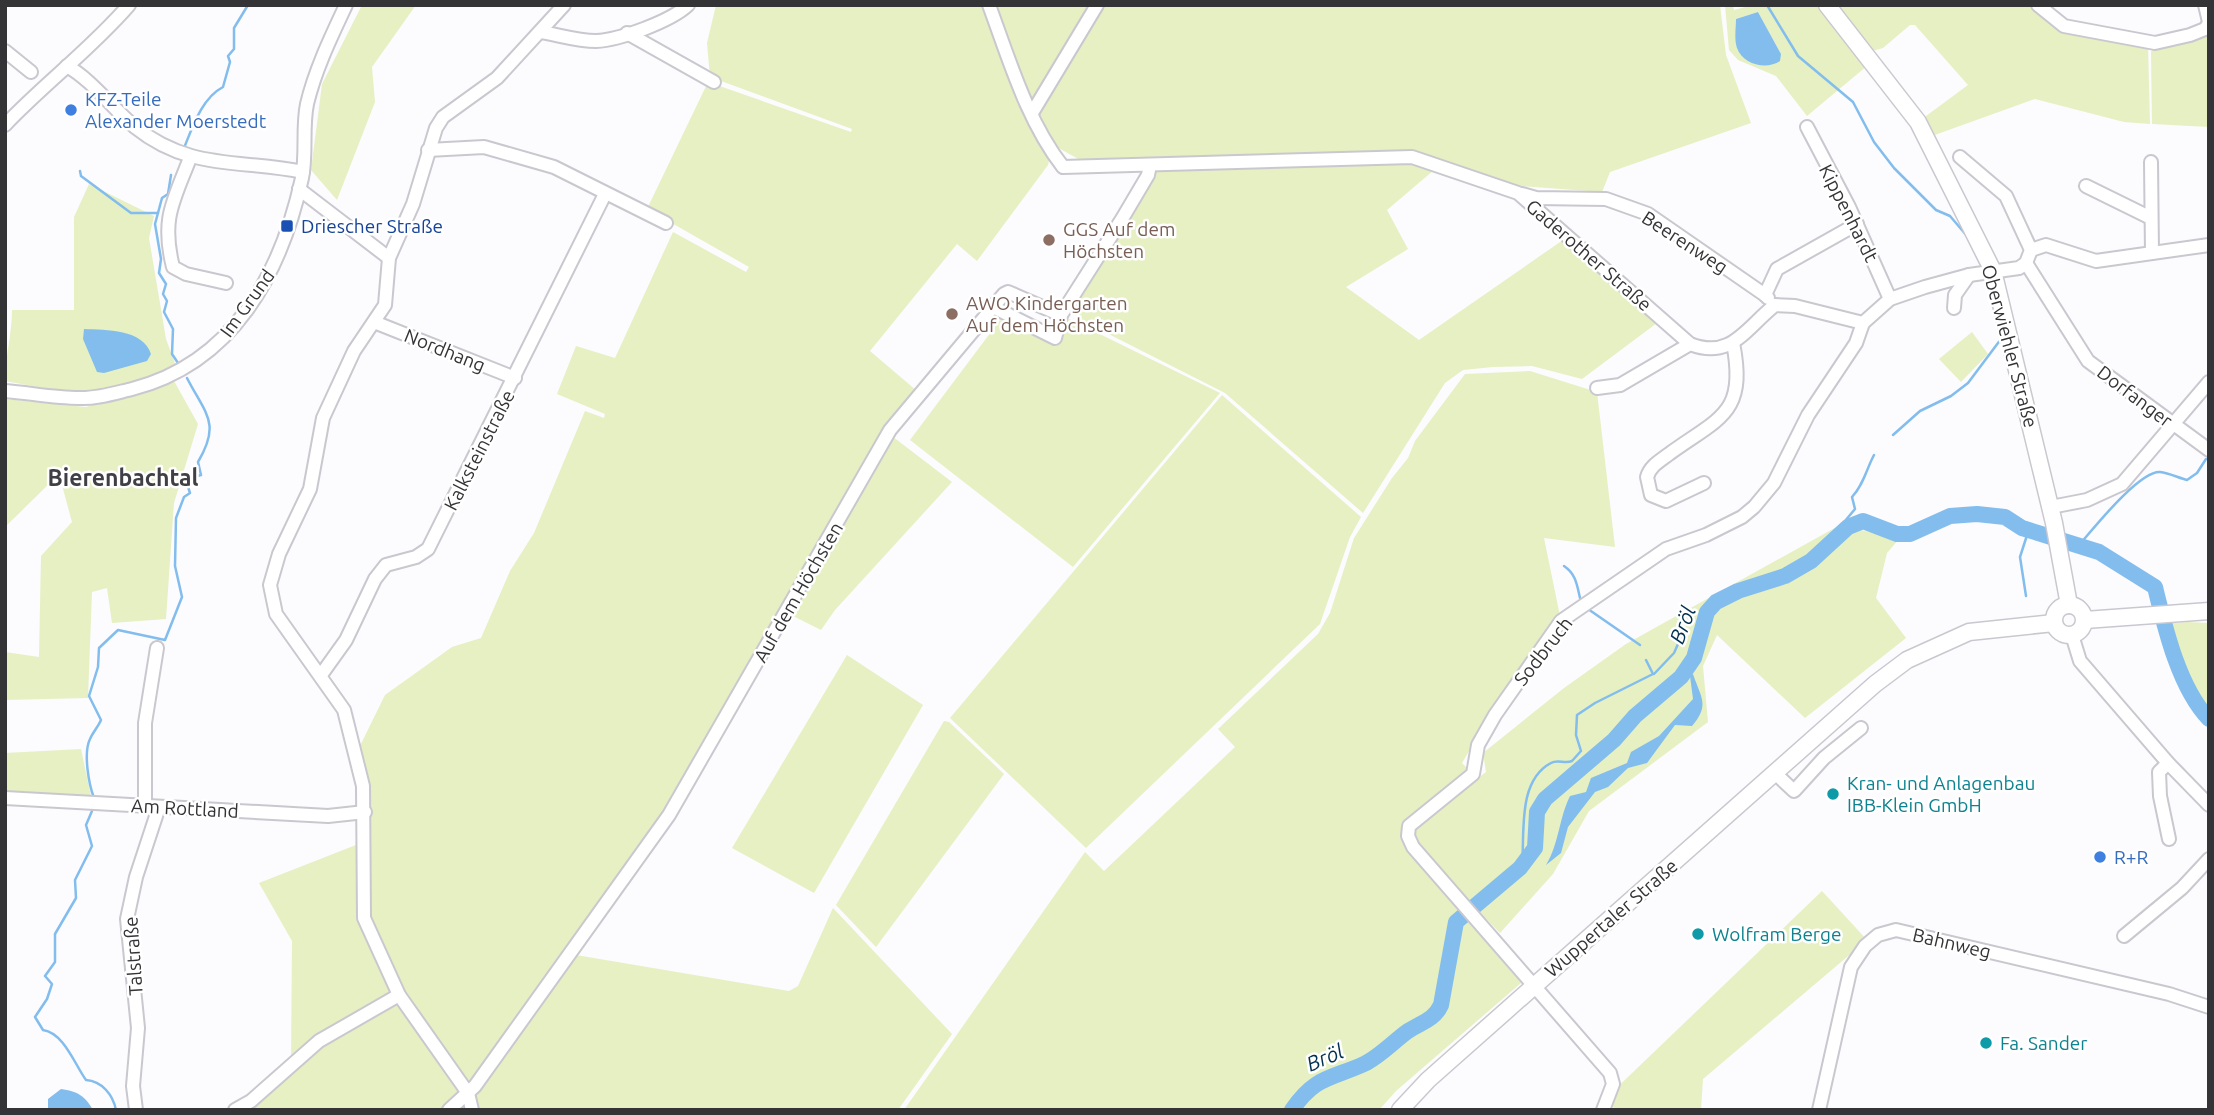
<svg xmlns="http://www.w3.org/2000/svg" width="2214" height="1115" font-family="Ubuntu,sans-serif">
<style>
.green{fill:#e6f0c3;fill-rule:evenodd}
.water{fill:#82bded}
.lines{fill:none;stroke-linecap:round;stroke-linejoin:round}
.stream{stroke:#82bded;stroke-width:2.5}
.river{stroke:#82bded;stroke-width:16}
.minor-casing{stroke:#cac8cf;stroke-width:16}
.major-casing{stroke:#cac8cf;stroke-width:19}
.minor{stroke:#fff;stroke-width:12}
.major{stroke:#fff;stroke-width:16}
.shop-dot{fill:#3f7fe0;stroke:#fff;stroke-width:2.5}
.transit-dot{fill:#1a4fb4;stroke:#fff;stroke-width:2.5}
.education-dot{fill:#8d6e63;stroke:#fff;stroke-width:2.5}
.culture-dot{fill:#0f9aa8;stroke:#fff;stroke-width:2.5}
.labels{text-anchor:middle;stroke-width:5;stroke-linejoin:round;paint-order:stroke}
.shop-label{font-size:19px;fill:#366cbe;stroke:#fff;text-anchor:start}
.street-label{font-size:19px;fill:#343336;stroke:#fff}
.transit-label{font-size:19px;fill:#164399;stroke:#fff;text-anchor:start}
.education-label{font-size:19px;fill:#785e54;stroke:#fff;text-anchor:start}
.culture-label{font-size:19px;fill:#0d838f;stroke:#fff;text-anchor:start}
.water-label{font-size:21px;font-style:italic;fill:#00304f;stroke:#fff}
.quarter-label{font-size:23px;font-weight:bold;fill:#403f45;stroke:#fff}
</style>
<rect width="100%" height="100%" fill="#fcfbfe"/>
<!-- green -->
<g class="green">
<polygon points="362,5 416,5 372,67 375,102 337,200 311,170 322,84"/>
<polygon points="716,5 1720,5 1726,55 1751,123 1610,172 1602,192 1509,185 1435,161 1082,161 1053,145 1048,165 977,261 957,244 870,351 917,391 884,430 952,482 835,610 821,630 787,613 668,808 473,1083 467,1085 407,996 372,932 369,834 358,750 385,695 452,647 481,638 510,571 534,533 585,411 604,418 605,414 557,394 576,346 615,358 673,232 746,272 749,267 647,209 708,82 851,132 852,129 710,77 707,43"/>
<path d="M 1725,5 L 1733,5 L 1734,10 L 1753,5 L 1821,5 L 1867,66 L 1807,116 L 1776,76 L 1738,60 L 1729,50 ZM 1758,12 L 1781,54 L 1736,46 L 1736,19 Z"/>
<polygon points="1835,5 2036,5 2053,22 2148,45 2150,124 2124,122 2035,99 1932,136 1922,119 1968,85 1915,25 1910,25 1883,48 1872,51"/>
<polygon points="2209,32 2209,127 2152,124 2151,52 2153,48"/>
<polygon points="1396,160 1418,163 1434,170 1387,210 1408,249 1346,287 1419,340 1563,240 1657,323 1582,379 1532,366 1493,367 1463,370 1445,383 1363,513 1225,393 1077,318 1072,305 1153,171 1162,168"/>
<path d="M 89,184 L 154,216 L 149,238 L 166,339 L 177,369 L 81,395 L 5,381 C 5,357 12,335 12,310 L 74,310 L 74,217 Z"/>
<polygon points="1067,318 1220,393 1073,567 910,440 1000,320 1056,346"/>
<polygon points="1972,332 1988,354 1961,382 1939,359"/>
<polygon points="1530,371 1597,392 1615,547 1544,538 1560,616 1485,724 1462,763 1473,774 1422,820 1486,772 1483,753 1564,688 1626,644 1840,525 1899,539 1887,553 1876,598 1906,638 1805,718 1717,635 1703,666 1708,722 1589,811 1553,874 1500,933 1415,845 1411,828 1400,838 1522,977 1521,983 1396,1091 1379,1110 904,1110 1085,852 1104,871 1235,747 1218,729 1318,634 1330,613 1354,538 1392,478 1408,458 1415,441 1465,374"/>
<polygon points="174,381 198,424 174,503 166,619 112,623 107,588 92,592 88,698 5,700 5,652 39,657 41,556 72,522 59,474 6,526 5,399 86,407"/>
<polygon points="1222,395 1361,517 1350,537 1320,624 1086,848 950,718"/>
<polygon points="2188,622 2209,623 2209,717 2193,702 2160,624"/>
<polygon points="847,655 923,705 814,893 732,848"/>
<polygon points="944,721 949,722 1004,774 876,947 836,905"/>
<polygon points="81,749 92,801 5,796 5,753"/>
<polygon points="361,843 361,919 396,993 291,1063 292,941 259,883"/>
<polygon points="1822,891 1867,940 1703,1079 1701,1110 1616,1110 1605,1099"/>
<polygon points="833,908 952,1034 898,1110 476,1110 475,1091 570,954 789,991 798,986"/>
<polygon points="398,1000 462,1094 445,1110 240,1110 316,1047"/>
</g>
<!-- water -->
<g class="water">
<path d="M 1758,12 L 1781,54 L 1780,61 C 1767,70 1743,65 1737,48 C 1734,39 1736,28 1736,19 Z"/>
<path d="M 84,329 C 106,330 143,329 151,354 L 147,361 L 104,373 L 97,372 L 83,339 Z"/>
<path d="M 1693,674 C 1701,698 1710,705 1692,726 L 1675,725 L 1647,763 L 1628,768 L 1608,787 L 1595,792 L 1568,827 L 1561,853 L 1546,865 C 1559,844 1559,818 1570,796 L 1586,792 L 1591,778 L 1627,763 L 1631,752 L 1659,736 L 1693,699 L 1690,676 Z"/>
<path d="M 61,1089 C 77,1091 85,1096 93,1110 L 48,1110 L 48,1099 Z"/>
</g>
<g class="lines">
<!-- stream -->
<g class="stream">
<polyline points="1767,5 1798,56 1853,102 1874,142 1894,168 1936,210 1950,216 1967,236 1980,263"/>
<path d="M 184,148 C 193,126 202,98 223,87 L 230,62 L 228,56 L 234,49 L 234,28 L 248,5"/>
<polyline points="80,171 81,176 131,213 158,213"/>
<polyline points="171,175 168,194 162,198 155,224 161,259 159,273 166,284 163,294 167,301 164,312 173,329 172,354 178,363"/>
<polyline points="1893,435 1920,411 1951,396 1968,383 2001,339"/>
<path d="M 1846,529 L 1845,521 L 1855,509 L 1852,497 C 1864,484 1866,470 1874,455"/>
<path d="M 2080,544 C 2094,528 2139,471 2160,472 C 2169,473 2179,478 2187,480 L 2197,473 L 2206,459"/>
<path d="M 1564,566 C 1576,574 1577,585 1580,598"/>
<polyline points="2026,596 2020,557 2029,529"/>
<polyline points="1588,609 1640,645"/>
<polyline points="1654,674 1674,653 1682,635"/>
<path d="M 94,798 C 89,785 83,753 90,739 C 93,732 98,727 101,720 L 89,696 L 98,667 L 99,648 L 118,630 L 165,640 L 182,597 L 175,566 L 176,518 L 184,497 L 190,493 L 188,487 L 194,477 L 201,475 L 198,462 C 221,423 206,415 187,378"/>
<path d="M 92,811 L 86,825 L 92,846 L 75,880 L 76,898 L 55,934 L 55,962 L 45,976 L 52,984 L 47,999 L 35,1017 L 43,1030 C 64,1033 75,1065 86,1080 C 102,1081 113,1095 116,1110"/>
<path d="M 1522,865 C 1525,833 1517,781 1551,763 C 1557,759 1565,764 1572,761 L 1581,751 L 1576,735 L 1577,715 L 1595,703 L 1653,674 L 1646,660"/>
</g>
<!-- river -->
<path class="river" d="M 1292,1110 C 1315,1076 1331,1079 1364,1064 C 1379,1057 1394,1041 1408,1031 C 1422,1022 1434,1020 1441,1005 L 1456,922 L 1520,868 L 1535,848 L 1537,812 L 1545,799 L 1614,740 L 1635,716 L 1681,677 L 1694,658 L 1707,612 L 1716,602 L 1738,591 L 1785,576 L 1811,561 L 1848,527 L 1863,521 L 1897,534 L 1910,534 L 1950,516 L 1977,514 L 2005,517 L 2022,528 L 2099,552 L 2155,587 C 2165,628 2179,688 2209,719"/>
<!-- minor casing -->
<g class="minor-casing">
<g id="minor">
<path d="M 989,5 C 1009,59 1027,121 1063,167 L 1412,157 L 1518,193 L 1690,344 C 1731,360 1745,329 1775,305 L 1795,306 L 1863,323"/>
<polyline points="2038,5 2064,26 2155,43 2190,35 2205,29 2209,23"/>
<polyline points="2205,5 2209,22"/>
<path d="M 541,32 C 559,35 578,41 596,41 C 620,40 671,21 688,5"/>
<polyline points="627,33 714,82"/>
<polyline points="5,51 31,72"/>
<path d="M 67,66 C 93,81 112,108 135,127 C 190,171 240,159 303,172"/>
<polyline points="1032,113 1097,5"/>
<path d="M 5,125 C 45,83 91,49 129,5"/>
<polyline points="1807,127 1849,207 1890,299"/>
<polyline points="428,150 484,147 554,167 666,223"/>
<path d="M 190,158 C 173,202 161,219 173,267 L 186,274 L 226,283"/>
<polyline points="2151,162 2152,253"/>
<polyline points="2086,186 2151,218"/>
<polyline points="299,189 389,258"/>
<polyline points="1522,194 1536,198 1606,199 1648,214 1765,295"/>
<polyline points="2031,250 2046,245 2096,261 2209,245"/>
<polyline points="2026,263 2088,361 2209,450"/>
<polyline points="1768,298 1765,295 1777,269 1857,224"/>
<polyline points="993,307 1055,338 1061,315 1122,219 1148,175 1150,165"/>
<polyline points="1954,308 1955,295 1969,275"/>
<polyline points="374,322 515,378"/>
<polyline points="1863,323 1890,299 1925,287 1969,275 2019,268 2026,263 2031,250 2006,196 1960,157"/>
<polyline points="1597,388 1620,385 1690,344"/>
<path d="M 5,391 C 30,393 55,398 79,398 C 96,399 115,393 132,389 C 233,363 281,274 302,178 C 307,154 302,128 307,104 C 315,70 331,37 346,5"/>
<path d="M 1704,483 L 1666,501 L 1651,495 L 1647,477 C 1650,466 1660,461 1669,454 C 1720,417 1747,414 1733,343"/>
<polyline points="2051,507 2087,500 2122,484 2209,382"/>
<polyline points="2072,635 2080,661 2168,763 2209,805"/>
<polyline points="321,675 346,640 375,579 386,565 416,557 428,549 605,194"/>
<polyline points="2168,763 2159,772 2160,796 2169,839"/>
<polyline points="1776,774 1794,791 1824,758 1861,728"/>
<polyline points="5,798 328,816 365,812"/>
<polyline points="145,806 145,723 157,648"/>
<polyline points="2124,936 2182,888 2209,859"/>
<polyline points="136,1110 133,1086 138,1028 127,919 136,877 159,807"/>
<polyline points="235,1110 251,1101 319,1041 399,995"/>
<polyline points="449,1110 475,1086 669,815 890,430 1004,294 1008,292 1061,315"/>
<polyline points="472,1110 468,1093 399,995 364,918 363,786 344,710 276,614 270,585 279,554 310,489 323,418 354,351 385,305 389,258 413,204 436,128 443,117 497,78 564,5"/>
<polyline points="1603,1110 1613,1084 1610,1073 1413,847 1408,836 1409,826 1473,774 1478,745 1495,715 1561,621 1666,549 1706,535 1742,517 1754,507 1774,483 1808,415 1856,343 1863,323"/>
<polyline points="1819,1110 1851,967 1865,946 1878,935 1896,930 2169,994 2209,1007"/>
</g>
</g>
<!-- major casing -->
<g class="major-casing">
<g id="major">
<polyline points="1827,5 1918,122 1993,271 2054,523 2069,605"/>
<circle cx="2069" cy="620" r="15"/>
<polyline points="2085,620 2209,611"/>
<polyline points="1400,1110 1428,1080 1875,684 1907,660 1969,632 2054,623"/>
</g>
</g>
<!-- minor -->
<use href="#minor" class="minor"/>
<!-- major -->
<use href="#major" class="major"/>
</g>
<!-- markers -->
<g class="shop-dot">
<circle cx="71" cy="110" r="7"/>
<circle cx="2100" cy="857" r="7"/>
</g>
<rect class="transit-dot" x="280" y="219" width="14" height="14" rx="3.5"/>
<g class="education-dot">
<circle cx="1049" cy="240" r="7"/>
<circle cx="952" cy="314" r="7"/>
</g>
<g class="culture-dot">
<circle cx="1833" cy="794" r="7"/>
<circle cx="1698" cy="934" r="7"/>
<circle cx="1986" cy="1043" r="7"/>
</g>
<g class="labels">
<!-- shop labels -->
<g class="shop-label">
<text x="85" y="106">KFZ-Teile<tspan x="85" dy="22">Alexander Moerstedt</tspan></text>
<text x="2114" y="864">R+R</text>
</g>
<!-- street labels -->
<g class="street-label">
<text transform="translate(1849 213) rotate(63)" y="7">Kippenhardt</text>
<text transform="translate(1685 242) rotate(33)" y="7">Beerenweg</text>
<text transform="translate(1589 255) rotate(41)" y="7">Gaderother Straße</text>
<text transform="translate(247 303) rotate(-54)" y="7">Im Grund</text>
<text transform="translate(2010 346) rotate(75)" y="7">Oberwiehler Straße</text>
<text transform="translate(445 350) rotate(22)" y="7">Nordhang</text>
<text transform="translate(2135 396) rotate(37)" y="7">Dorfanger</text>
<text transform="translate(479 450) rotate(-63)" y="7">Kalksteinstraße</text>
<text transform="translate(798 592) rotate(-60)" y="7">Auf dem Höchsten</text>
<text transform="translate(1543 651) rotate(-52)" y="7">Sodbruch</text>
<text transform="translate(185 808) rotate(3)" y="7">Am Rottland</text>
<text transform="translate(1611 918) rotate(-41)" y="7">Wuppertaler Straße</text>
<text transform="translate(1952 943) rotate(13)" y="7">Bahnweg</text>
<text transform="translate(133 956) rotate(-94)" y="7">Talstraße</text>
</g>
<!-- transit labels -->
<g class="transit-label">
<text x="301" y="233">Driescher Straße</text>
</g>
<!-- education labels -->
<g class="education-label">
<text x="1063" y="236">GGS Auf dem<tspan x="1063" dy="22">Höchsten</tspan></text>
<text x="966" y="310">AWO Kindergarten<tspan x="966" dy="22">Auf dem Höchsten</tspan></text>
</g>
<!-- culture labels -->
<g class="culture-label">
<text x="1847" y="790">Kran- und Anlagenbau<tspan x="1847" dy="22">IBB-Klein GmbH</tspan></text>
<text x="1712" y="941">Wolfram Berge</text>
<text x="2000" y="1050">Fa. Sander</text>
</g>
<!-- water labels -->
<g class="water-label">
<text transform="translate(1683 625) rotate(-69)" y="7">Bröl</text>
<text transform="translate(1325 1058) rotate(-23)" y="7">Bröl</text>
</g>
<!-- quarter labels -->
<g class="quarter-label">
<text x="123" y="486">Bierenbachtal</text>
</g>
</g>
<!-- border -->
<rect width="2214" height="1115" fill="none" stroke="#343336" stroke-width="14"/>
</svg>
